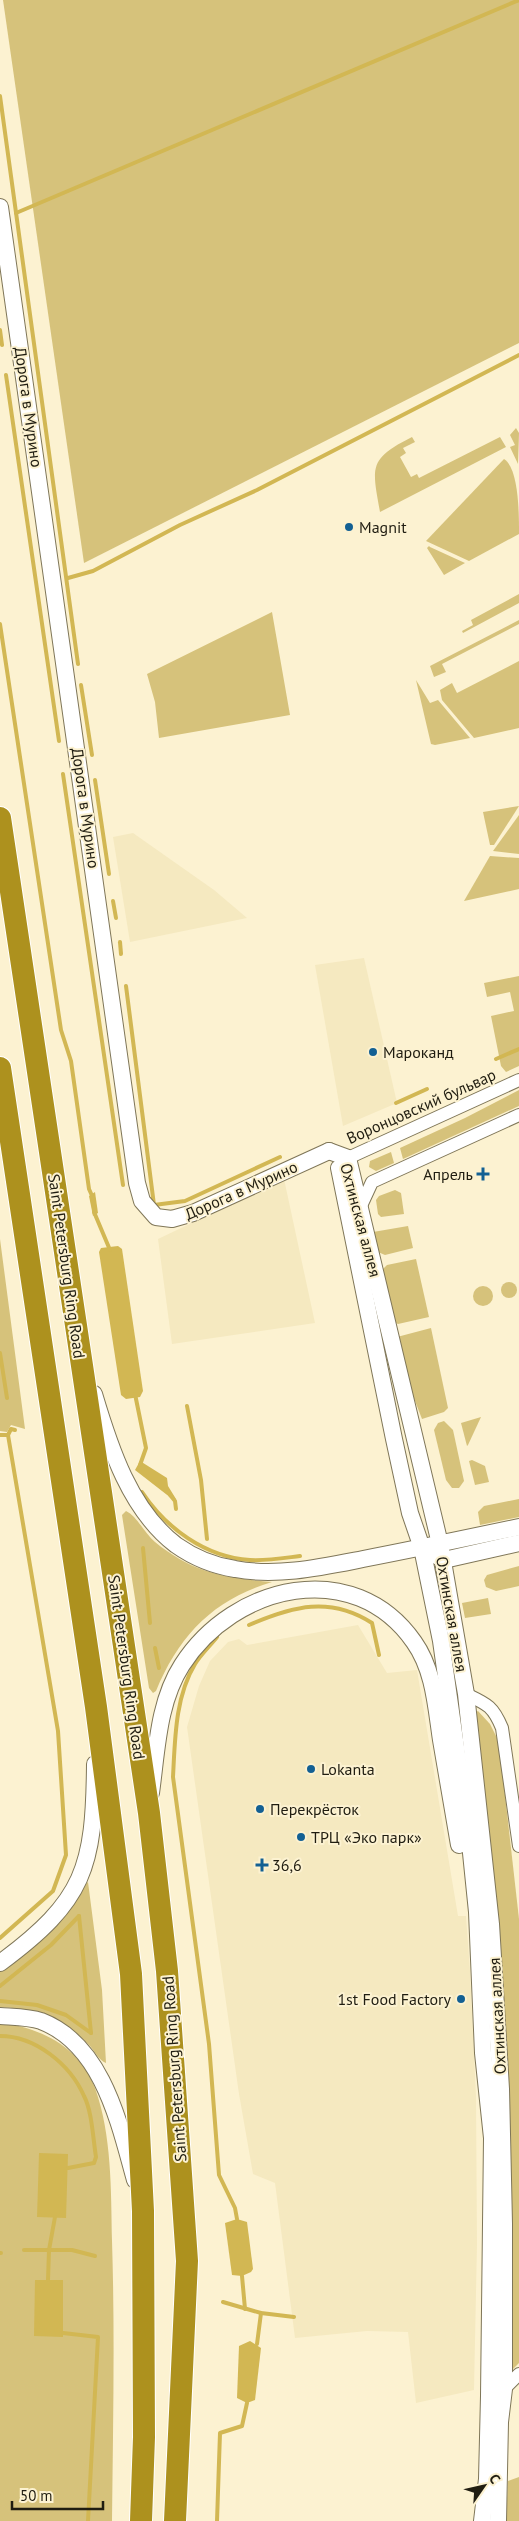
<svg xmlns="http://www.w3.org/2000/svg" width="519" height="2521" font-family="'PT Sans',sans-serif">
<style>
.built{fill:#f5e9c0}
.green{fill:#d6c27b}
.water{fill:#d2b753}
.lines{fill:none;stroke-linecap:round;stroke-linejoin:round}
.stream{stroke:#d2b753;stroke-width:4}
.minor-casing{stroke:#7f7658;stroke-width:14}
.tertiary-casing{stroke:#7f7658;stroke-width:18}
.motorway-casing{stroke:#fff;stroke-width:24}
.minor{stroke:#fff;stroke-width:12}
.tertiary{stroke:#fff;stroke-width:16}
.motorway{stroke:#ad911e;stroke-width:22}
.poi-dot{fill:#136093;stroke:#fcf2d1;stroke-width:2}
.labels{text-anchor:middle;stroke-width:4;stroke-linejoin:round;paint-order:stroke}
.street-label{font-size:16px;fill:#201d11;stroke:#fcf2d1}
.poi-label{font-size:16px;fill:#201d11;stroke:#fcf2d1;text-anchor:start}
</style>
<rect width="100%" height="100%" fill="#fcf2d1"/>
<!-- built -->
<g class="built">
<polygon points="133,833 214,890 247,918 130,942 113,837"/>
<polygon points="364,958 397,1103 343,1126 315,965"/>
<polygon points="284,1179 315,1323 172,1344 158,1239"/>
<polygon points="358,1625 387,1673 417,1670 458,1916 466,1916 470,1971 476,2096 477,2244 474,2390 416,2403 408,2332 367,2331 295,2338 275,2183 253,2174 239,2094 187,1727 199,1686 210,1661 228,1642 239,1639 247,1645"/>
</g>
<!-- green -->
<g class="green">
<polygon points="3,0 519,0 519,343 84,563"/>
<polygon points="516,428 519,433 518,464 510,447 515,445 510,435"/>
<path d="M 412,437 L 415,442 L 403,448 L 406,453 L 400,457 L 411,477 L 417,474 L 419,478 L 500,437 L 506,447 L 380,512 C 372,467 368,459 412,437 Z"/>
<path d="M 504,459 C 519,468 519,515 519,534 L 469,561 L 426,541 Z"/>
<polygon points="429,546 430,547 465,563 444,575 427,548"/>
<polygon points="519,594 519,603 463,633 462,631 473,625 471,620"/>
<polygon points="272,612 290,715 159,738 155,702 147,674"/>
<polygon points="519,620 519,624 442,664 446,672 434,677 430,666"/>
<polygon points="519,661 519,728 474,738 442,700 440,690 452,683 457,693"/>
<polygon points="416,680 430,703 438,700 470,738 435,745 431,744"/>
<polygon points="519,806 494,845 490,845 483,812"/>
<polygon points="519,815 519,854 493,851"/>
<polygon points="490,856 519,858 519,889 464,901"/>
<polygon points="519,976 519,1066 506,1072 501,1066 491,1016 514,1011 510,992 487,997 484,983"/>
<polygon points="519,1090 519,1106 403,1159 400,1148 465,1118"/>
<polygon points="391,1152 394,1163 376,1171 369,1167 370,1161"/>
<polygon points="395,1190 401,1193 404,1214 381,1217 378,1214 376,1200 379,1196"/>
<polygon points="408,1226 413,1248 385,1255 378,1252 373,1232"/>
<polygon points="0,1239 25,1429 11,1425 7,1432 0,1431"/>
<polygon points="416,1259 429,1317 398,1324 394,1322 383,1269 387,1265"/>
<circle cx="509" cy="1290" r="8"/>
<circle cx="483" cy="1296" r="10"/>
<polygon points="431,1328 448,1408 444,1412 422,1419 403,1370 397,1337"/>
<polygon points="481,1417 468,1445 467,1446 461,1423"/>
<polygon points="444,1421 453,1430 464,1481 459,1488 452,1488 446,1480 434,1430 438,1423"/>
<polygon points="472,1460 485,1466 489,1482 475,1485 469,1461"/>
<polygon points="519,1499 519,1517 480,1525 478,1512 484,1506"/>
<path d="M 126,1511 C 137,1516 145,1534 155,1542 C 193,1573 225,1578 272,1582 C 214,1599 179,1635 156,1691 L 153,1693 L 149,1688 L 122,1515 Z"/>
<polygon points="519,1566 519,1586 496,1591 486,1587 484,1580 487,1575"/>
<polygon points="488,1598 491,1614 465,1618 462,1603"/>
<polygon points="478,1711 490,1724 499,1742 519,1919 519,2363 513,2369 511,2369 476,1712"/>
<path d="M 88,1882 L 102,1990 L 106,2063 C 99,2060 95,2052 90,2046 C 66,2021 34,2008 0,2007 L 0,1969 Z"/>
<path d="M 0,2023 C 40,2027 80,2047 95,2088 C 112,2135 111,2191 112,2241 C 115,2334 113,2428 112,2521 L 0,2521 Z"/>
<polygon points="519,2477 519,2521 506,2521 508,2481"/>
</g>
<!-- water -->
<g class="water">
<polygon points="95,1192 98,1213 93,1216 89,1196"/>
<polygon points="118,1246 122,1249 143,1391 140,1397 126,1399 121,1395 99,1252 101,1248"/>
<polygon points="140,1461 167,1478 168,1486 176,1499 171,1498 135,1470"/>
<polygon points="39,2153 68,2154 66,2218 37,2217"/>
<polygon points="237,2219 247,2222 253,2269 251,2272 242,2276 232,2275 225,2223"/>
<polygon points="35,2280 63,2280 63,2337 34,2336"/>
<polygon points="250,2341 261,2348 255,2400 247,2403 237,2398 239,2346"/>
</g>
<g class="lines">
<!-- stream -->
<g class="stream">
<polyline points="0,96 78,664"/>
<polyline points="16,213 519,0"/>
<polyline points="0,330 2,345"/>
<polyline points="6,375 59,741"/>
<polyline points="68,578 93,571 180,525 257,490 519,355"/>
<polyline points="0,624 61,1030 71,1061 89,1189 93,1198"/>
<polyline points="81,685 92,755"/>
<polyline points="63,774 123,1185"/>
<polyline points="95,780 109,874"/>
<polyline points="113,901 116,918"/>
<polyline points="120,942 121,954"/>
<polyline points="126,986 154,1205 185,1201 280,1157"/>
<polyline points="496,1059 519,1049"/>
<polyline points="396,1103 427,1089"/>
<polyline points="94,1212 110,1250"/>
<polyline points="0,1353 7,1398"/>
<polyline points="135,1394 146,1448 140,1465"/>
<polyline points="187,1406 201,1480 207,1539"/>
<polyline points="0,1435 8,1435 58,1731 66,1855 53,1891 0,1938"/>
<polyline points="8,1435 11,1429 15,1430"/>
<path d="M 142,1492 C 166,1528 205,1557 250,1560 C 267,1561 284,1558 300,1556"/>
<polyline points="170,1495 175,1501 176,1509"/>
<polyline points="143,1548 150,1623"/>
<path d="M 249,1625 C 293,1606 330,1596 372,1623 L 379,1655"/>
<path d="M 217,1637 C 210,1646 201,1654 195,1664 C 175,1697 175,1740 173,1777 L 209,2044 L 219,2175 L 235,2208 L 237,2219"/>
<polyline points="155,1648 159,1668"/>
<polyline points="79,1916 91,2033"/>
<polyline points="0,1986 51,1945 79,1916"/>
<polyline points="0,2001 37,2005 66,2015 91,2033"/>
<path d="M 0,2036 C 35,2036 70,2064 84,2096 C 92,2111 93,2139 96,2157 L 94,2163 L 68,2168"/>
<polyline points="24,2250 72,2250 95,2256"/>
<polyline points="0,2253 1,2253"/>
<polyline points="242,2276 245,2309"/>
<polyline points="48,2280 49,2250 55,2217"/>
<polyline points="223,2302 261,2313 294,2317"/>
<polyline points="63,2333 98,2337 88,2521"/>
<polyline points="257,2344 261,2313"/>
<polyline points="217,2521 220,2433 242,2426 247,2403"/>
</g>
<!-- minor casing -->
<g class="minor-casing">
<g id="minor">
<polyline points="341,1164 348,1158 519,1080"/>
<polyline points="360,1208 372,1182 519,1115"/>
<path d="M 466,1694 C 487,1704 493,1706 502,1728 L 519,1846"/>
<polyline points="504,2389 519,2374"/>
</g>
</g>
<!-- tertiary casing -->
<g class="tertiary-casing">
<g id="tertiary">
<polyline points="0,207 137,1183 142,1201 156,1217 172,1219 193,1213 329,1151"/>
<polyline points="329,1151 348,1158 440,1544 466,1694 491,1924 501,2089 504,2224 504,2389 500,2422 498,2521"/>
<polyline points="339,1168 394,1439 410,1513 422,1548 441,1641 471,1853 477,1912 483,2053 492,2138 489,2396 487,2479 482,2521"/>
<path d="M 94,1394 C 110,1448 130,1510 176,1545 C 193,1557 215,1566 235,1569 C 277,1577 322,1567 363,1559 C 415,1549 467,1538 519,1527"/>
<polyline points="435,1555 444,1560 519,1543"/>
<path d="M 151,1793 C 157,1750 158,1702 182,1665 C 234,1584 354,1556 414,1642 C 434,1670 436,1707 441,1740 C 447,1775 453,1810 459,1845"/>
<path d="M 0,1963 C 85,1900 94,1868 95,1764"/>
<path d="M 0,2016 C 13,2017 29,2017 41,2021 C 103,2045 119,2123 135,2180"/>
</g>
</g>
<!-- motorway casing -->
<g class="motorway-casing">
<g id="motorway">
<polyline points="0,818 149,1813 167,1971 187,2261 175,2521"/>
<polyline points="0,1068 96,1707 131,1974 143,2211 144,2437 141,2521"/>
</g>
</g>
<!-- minor -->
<use href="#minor" class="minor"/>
<!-- tertiary -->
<use href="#tertiary" class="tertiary"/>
<!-- motorway -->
<use href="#motorway" class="motorway"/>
</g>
<!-- markers -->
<g class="poi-dot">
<circle cx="349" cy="527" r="5"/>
<circle cx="373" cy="1052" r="5"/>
<path d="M480.5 1166.5h5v5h5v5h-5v5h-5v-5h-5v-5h5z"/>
<circle cx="311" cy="1769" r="5"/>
<circle cx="260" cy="1809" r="5"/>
<circle cx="301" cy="1837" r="5"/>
<path d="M259.5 1857.5h5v5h5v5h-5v5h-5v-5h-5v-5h5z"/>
<circle cx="461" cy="1999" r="5"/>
</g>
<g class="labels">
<!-- street labels -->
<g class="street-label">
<text transform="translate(29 407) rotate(82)" y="6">Дорога в Мурино</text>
<text transform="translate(86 808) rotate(82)" y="6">Дорога в Мурино</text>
<text transform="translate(421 1106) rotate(-24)" y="6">Воронцовский бульвар</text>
<text transform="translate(241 1190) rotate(-24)" y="6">Дорога в Мурино</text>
<text transform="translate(361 1220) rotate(75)" y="6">Охтинская аллея</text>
<text transform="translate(67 1266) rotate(82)" y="6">Saint Petersburg Ring Road</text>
<text transform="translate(452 1614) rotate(80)" y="6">Охтинская аллея</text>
<text transform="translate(127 1667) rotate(82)" y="6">Saint Petersburg Ring Road</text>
<text transform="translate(497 2016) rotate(-93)" y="6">Охтинская аллея</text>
<text transform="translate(174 2069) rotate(-94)" y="6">Saint Petersburg Ring Road</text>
</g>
<!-- poi labels -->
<g class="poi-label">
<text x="359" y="533">Magnit</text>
<text x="383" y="1058">Мароканд</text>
<text x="473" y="1180" text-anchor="end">Апрель</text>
<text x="321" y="1775">Lokanta</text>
<text x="270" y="1815">Перекрёсток</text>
<text x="311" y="1843">ТРЦ «Эко парк»</text>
<text x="272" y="1871">36,6</text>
<text x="451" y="2005" text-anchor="end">1st Food Factory</text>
</g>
</g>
<!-- north arrow -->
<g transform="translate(484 2486) rotate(56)" stroke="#fcf2d1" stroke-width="4" paint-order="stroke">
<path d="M0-4L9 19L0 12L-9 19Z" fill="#201d11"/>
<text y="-8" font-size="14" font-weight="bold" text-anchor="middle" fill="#201d11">С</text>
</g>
<!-- scale -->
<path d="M12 2501v8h91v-8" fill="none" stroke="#201d11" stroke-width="2.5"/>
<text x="20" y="2501" font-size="15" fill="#201d11" stroke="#fcf2d1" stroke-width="4" paint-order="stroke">50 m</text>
</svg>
